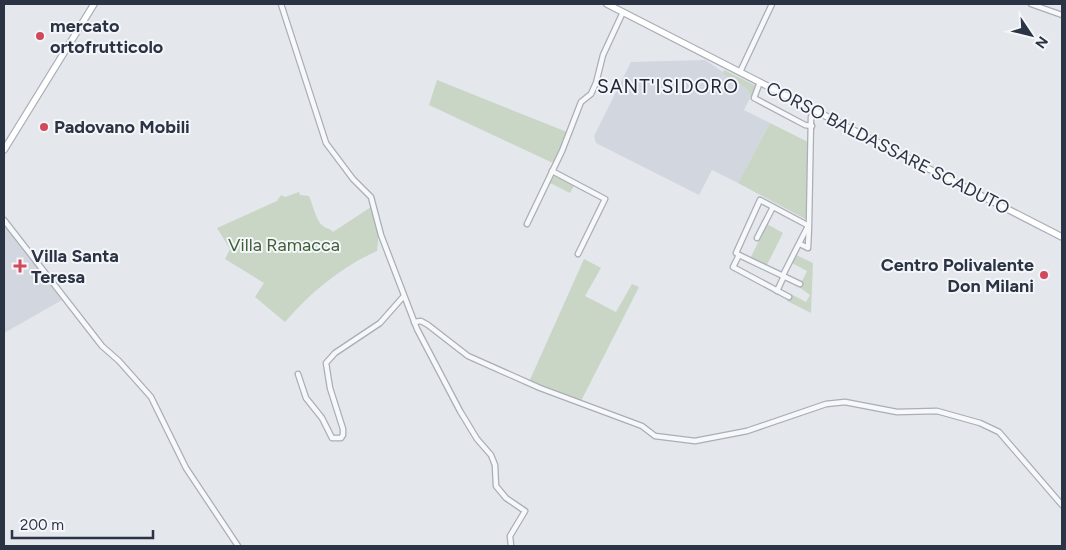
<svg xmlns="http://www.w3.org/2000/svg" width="1066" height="550" font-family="Figtree,sans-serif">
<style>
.built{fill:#d2d6de}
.green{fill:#c9d6c5}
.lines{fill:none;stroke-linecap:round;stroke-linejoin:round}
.street-casing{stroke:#a9aeb7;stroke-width:7}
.secondary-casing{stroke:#a9aeb7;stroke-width:8}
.street{stroke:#f7f8fa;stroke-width:4.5}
.secondary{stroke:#fff;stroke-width:5.5}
.poi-dot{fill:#d1495b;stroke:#f4f6f9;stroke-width:2}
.labels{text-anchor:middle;stroke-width:4;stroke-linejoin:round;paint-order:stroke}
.poi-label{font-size:18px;font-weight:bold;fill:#2b3445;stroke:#f4f6f9;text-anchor:start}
.street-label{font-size:18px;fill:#2b3445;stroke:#f4f6f9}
.park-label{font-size:18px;fill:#3f6138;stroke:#f4f6f9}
.neighbourhood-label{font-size:19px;letter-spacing:1px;fill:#1d2536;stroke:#f4f6f9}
</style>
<rect width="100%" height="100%" fill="#e4e7ec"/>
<!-- built -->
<g class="built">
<polygon points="705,60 723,72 724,70 756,86 744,110 770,123 738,183 712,170 699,195 596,143 594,136 631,62"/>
<polygon points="4,222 62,300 4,333"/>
</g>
<!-- green -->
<g class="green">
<path d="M 724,70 L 756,86 L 751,96 C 747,83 732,82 723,73 Z"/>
<polygon points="437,80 567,132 553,163 429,105"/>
<polygon points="770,123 810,143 807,220 738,183"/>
<polygon points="554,176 574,186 570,193 550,183"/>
<path d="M 299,192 L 300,195 L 309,196 C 313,205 316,221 323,226 C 327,229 330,228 333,232 L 371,207 L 379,232 L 377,251 C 341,267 311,292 285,322 L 255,297 L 264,283 L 225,259 L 230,249 L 217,228 L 277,201 L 281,195 L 285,197 Z"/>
<polygon points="767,224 783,233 766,267 750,259"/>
<polygon points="796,255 813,263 811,313 787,301 791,294 806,302 810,295 799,287 807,271 792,263"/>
<polygon points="584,259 601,268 585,296 616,312 632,284 639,287 581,401 552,392 529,382"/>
</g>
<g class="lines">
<!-- street casing -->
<g class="street-casing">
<g id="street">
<polyline points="281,4 326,143 353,179 371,197 381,235 417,329 460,411 477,439 491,455 495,465 496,486 506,498 525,511 510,536 511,546"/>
<polyline points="1031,4 1062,15"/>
<polyline points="740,72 772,4"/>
<polyline points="760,82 754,98 805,125 812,126"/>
<polyline points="552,171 605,199 578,254"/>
<polyline points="4,220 102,346 119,361 151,397 186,468 238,546"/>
<polyline points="527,224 562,151 581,102 591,94 596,83 603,55 623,12"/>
<polyline points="757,238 773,207"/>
<polyline points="739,255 800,284"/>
<polyline points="783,275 809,224 811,117 814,110"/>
<polyline points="777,291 784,276"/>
<polyline points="789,297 733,267 739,255 736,253 760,200 809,226 808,248 800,244"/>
<polyline points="414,322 421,321 428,325 468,356 540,388 642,426 655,436 695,441 747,431 826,404 845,402 897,412 937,411 980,423 999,432 1062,505"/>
<polyline points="298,374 306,398 322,418 332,438 341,438 343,435 343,429 330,388 326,363 335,353 380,323 403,297"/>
</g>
</g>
<!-- secondary casing -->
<g class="secondary-casing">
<g id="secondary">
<polyline points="607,4 1062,237"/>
<polyline points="4,150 94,4"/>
</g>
</g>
<!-- street -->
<use href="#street" class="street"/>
<!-- secondary -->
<use href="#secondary" class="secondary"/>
</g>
<!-- markers -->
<g class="poi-dot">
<circle cx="40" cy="36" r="5"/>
<circle cx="44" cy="127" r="5"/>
<path d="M17.5 258.5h5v5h5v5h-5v5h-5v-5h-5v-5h5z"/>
<circle cx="1044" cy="275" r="5"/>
</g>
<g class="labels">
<!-- poi labels -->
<g class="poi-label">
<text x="50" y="32">mercato<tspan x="50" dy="21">ortofrutticolo</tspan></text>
<text x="54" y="133">Padovano Mobili</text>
<text x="31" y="262">Villa Santa<tspan x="31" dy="21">Teresa</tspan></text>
<text x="1034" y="271" text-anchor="end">Centro Polivalente<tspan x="1034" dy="21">Don Milani</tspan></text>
</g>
<!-- street labels -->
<g class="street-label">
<text transform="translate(888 148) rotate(27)" y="6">CORSO BALDASSARE SCADUTO</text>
</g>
<!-- park labels -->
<g class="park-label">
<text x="284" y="251">Villa Ramacca</text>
</g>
<!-- neighbourhood labels -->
<g class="neighbourhood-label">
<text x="668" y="93">SANT'ISIDORO</text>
</g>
</g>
<!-- border -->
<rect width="1066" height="550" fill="none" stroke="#2b3445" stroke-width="10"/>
<!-- north arrow -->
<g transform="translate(1031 35) rotate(125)" stroke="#f4f6f9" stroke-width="4" paint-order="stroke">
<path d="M0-4L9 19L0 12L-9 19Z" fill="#2b3445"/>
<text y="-8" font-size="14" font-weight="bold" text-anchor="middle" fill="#2b3445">N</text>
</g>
<!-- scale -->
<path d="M12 530v8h141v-8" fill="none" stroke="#2b3445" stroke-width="2.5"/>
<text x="20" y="530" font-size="15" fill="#2b3445" stroke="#f4f6f9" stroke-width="4" paint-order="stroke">200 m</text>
</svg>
